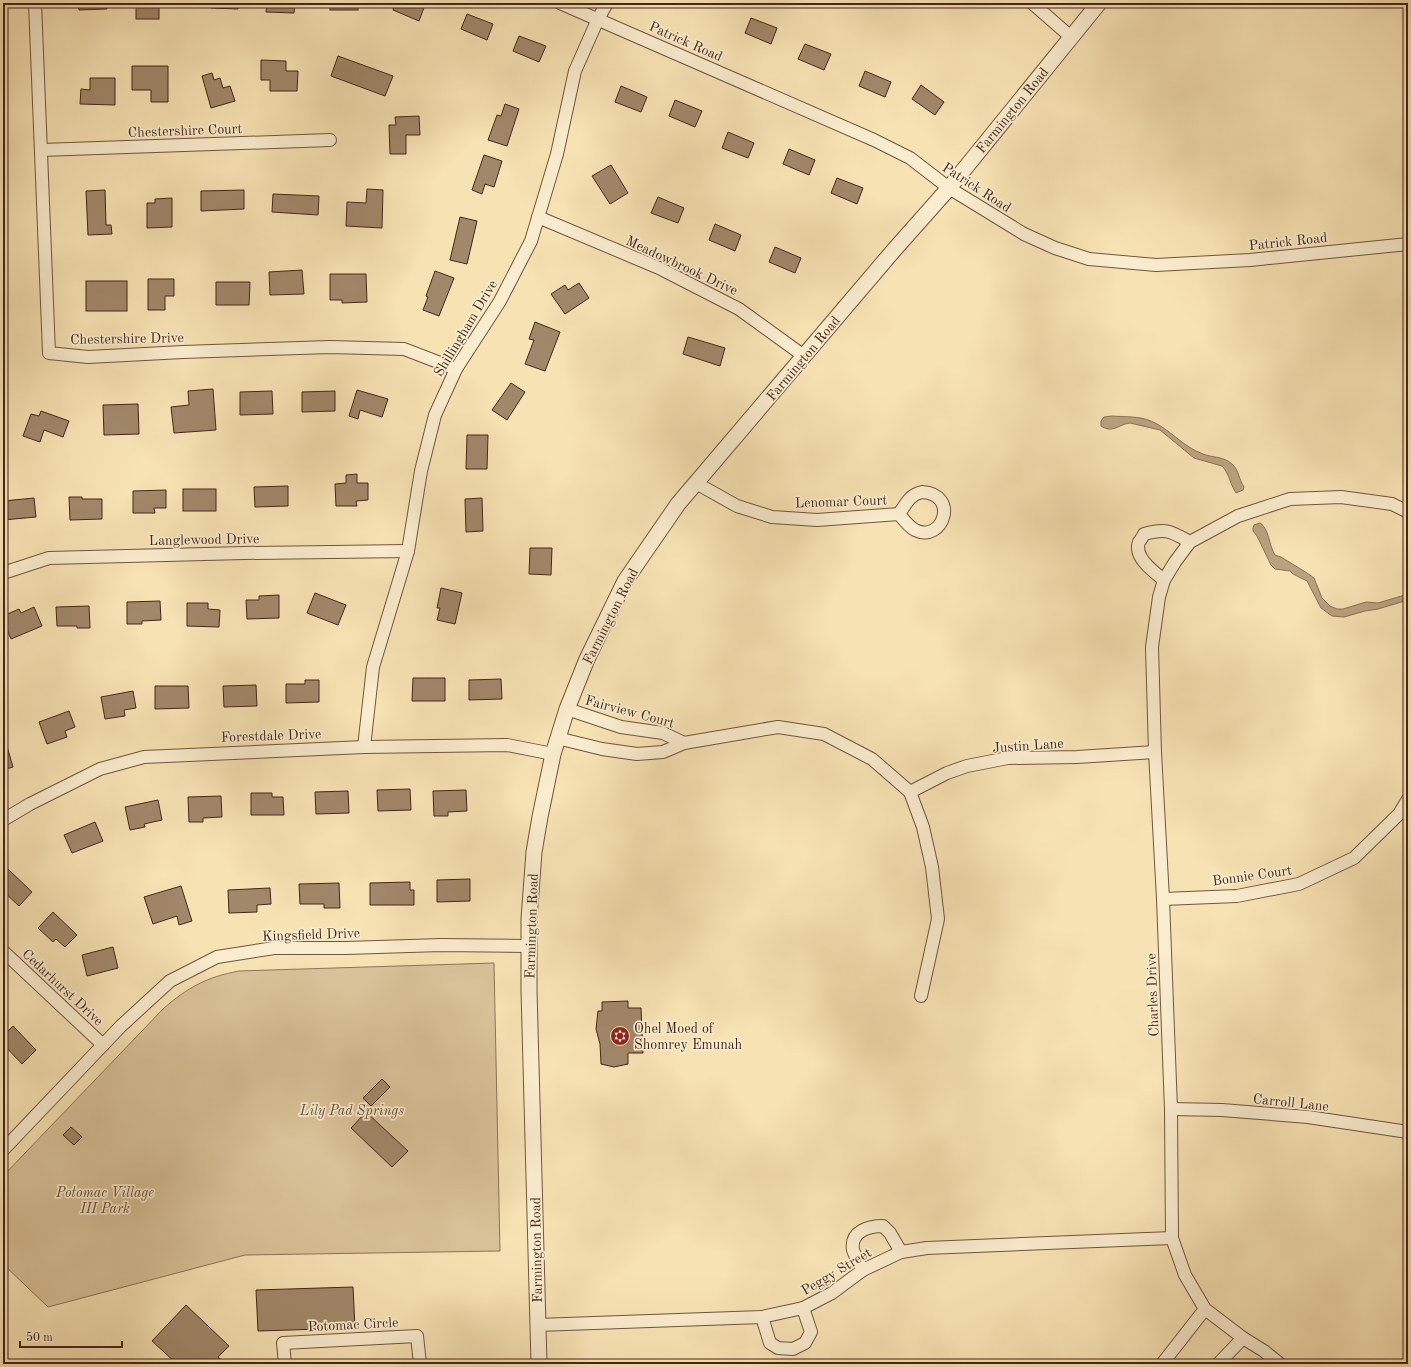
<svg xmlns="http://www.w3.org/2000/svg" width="1411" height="1367" font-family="'Old Standard TT',serif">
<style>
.green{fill:#d9c299;stroke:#8e745a}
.water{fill:#baa27f;stroke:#8b7057}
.building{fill:#a1886a;stroke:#44261b}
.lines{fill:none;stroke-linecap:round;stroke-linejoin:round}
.minor-casing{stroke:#715541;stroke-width:14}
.tertiary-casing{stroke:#715541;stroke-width:17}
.minor{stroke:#faecce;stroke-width:12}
.tertiary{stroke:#faecce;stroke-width:15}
.labels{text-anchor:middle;stroke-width:3.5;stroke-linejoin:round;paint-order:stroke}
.street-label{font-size:14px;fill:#44261b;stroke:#faecce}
.poi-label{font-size:14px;fill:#44261b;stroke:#faecce;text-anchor:start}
.park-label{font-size:14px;font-style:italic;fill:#694d3a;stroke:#faecce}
</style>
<rect width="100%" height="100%" fill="#f7e2b3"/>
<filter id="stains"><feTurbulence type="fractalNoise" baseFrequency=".005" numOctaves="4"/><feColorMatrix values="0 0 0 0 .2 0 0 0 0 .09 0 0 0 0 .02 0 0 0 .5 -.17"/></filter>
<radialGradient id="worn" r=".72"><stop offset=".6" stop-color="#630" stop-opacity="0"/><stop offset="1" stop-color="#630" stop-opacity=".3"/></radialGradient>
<!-- green -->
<path class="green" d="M 494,963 L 500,1251 L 245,1255 L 48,1307 L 3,1264 L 3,1176 L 163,1009 C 188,987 207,977 239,971 Z"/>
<!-- water -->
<g class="water">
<path d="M 1112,416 C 1125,417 1139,416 1151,421 C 1170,429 1183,447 1203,454 C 1213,458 1223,456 1232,464 C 1239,470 1239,480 1244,487 L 1243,490 L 1236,493 C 1230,484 1229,473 1222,466 L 1194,458 L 1160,430 L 1130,423 C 1119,424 1113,434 1101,426 L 1101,421 L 1104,417 Z"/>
<path d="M 1260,523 C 1269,528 1269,546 1275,555 L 1281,557 L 1307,573 L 1314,578 L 1322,598 L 1330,606 L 1337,609 L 1343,609 L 1366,602 L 1378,603 L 1408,594 L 1408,600 L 1378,609 L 1365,611 L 1344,617 L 1332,616 L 1321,608 L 1307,581 L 1293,574 L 1290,571 L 1275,569 L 1271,565 L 1257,536 L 1253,531 L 1253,528 L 1254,525 Z"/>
</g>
<!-- building -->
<g class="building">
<polygon points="78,3 107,3 107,9 79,10"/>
<rect x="136" y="3" width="23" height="16"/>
<polygon points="211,3 238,3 238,9 211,8"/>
<polygon points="267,3 295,3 294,13 266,12"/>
<rect x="330" y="3" width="28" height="7"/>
<polygon points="395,3 419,3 425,5 419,21 393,10"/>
<polygon points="467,14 493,24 487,40 461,29"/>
<polygon points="751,18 777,28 771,44 745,33"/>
<polygon points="519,36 546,46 539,62 513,51"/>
<polygon points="805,44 831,54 824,70 798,59"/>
<polygon points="338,56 393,76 385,96 331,76"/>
<polygon points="261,60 286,61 286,71 298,71 297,91 270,91 270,80 261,80"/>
<polygon points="132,66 168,66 168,102 151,102 151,90 132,90"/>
<polygon points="865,71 891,82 885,97 859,86"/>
<polygon points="212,73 214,80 220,78 223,88 230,86 235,101 211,108 202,76"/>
<polygon points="90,78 115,78 115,105 80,104 81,89 90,90"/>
<polygon points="921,85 944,102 935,115 912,99"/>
<polygon points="621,86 647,97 641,112 615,102"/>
<polygon points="675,100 702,111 695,127 669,116"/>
<polygon points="505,104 519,109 507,146 488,140 497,115 501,116"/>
<polygon points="419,116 420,135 406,135 406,154 390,154 389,125 396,125 395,117"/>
<polygon points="728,132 754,143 748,158 722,148"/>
<polygon points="789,149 815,160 809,175 783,164"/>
<polygon points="484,155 502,161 494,187 485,184 482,194 472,190"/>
<polygon points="611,165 628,193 610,204 592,176"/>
<polygon points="837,178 863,188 857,204 831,193"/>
<polygon points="367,189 383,190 382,228 346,226 347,202 366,203"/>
<polygon points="105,190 106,225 111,225 112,234 88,235 86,191"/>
<polygon points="244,190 244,209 201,211 201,191"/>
<polygon points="273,194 319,196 318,215 272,212"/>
<polygon points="658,197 684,208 678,223 651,213"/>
<polygon points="172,198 172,227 147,228 147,203 155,203 155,199"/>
<polygon points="460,217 477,221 467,264 450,260"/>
<polygon points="715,224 741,235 735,251 709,240"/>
<polygon points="775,247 801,258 795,273 769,262"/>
<polygon points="302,270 304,294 270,295 269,272"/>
<polygon points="435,271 454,278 439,316 423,310 428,297 426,296"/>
<polygon points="330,274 366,274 367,302 342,303 342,300 330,300"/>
<polygon points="148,279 174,279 174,296 165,296 165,310 148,310"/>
<rect x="86" y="281" width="41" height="30"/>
<polygon points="216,282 250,282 249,305 216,305"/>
<polygon points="579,283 589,298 565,314 551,294 565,285 568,290"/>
<polygon points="535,322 560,332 545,371 525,364 534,340 529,339"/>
<polygon points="688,337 725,348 720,366 683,354"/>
<polygon points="511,383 525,392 507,420 492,410"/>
<polygon points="213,389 216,430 174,433 171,407 189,405 188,391"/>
<polygon points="3,390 4,390 7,401 3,402"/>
<polygon points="357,390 388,399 382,417 360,410 358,419 349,416"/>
<polygon points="272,391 273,414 240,415 240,392"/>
<polygon points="335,391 335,411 302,412 302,392"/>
<polygon points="138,404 139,434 104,435 103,405"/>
<polygon points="41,411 69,421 63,437 44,430 40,442 23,436 31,414 39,416"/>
<polygon points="467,435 488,435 487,469 466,469"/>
<polygon points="357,474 357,483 368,483 368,500 356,501 357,506 336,506 335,484 346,483 346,475"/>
<polygon points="288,486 288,506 255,507 254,487"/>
<rect x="183" y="489" width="33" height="22"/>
<polygon points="166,490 166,508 154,508 155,513 133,513 133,491"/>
<polygon points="69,497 82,497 82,499 102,499 102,519 70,520"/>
<polygon points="34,498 36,517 3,520 3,501"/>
<polygon points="482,498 483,531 466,532 465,499"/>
<polygon points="530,548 552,548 551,575 529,574"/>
<polygon points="441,588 462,593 455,624 437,620 440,608 437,608"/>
<polygon points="315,593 346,605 338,625 307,613"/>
<polygon points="279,595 279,618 247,619 246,600 259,600 259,596"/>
<polygon points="160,601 161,620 142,621 142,624 127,624 127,602"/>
<polygon points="187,603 208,603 208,609 220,610 219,627 187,626"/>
<polygon points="89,606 90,628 77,628 77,626 57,626 56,607"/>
<polygon points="34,607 42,626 11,639 3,619 3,616 19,609 21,613"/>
<polygon points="413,678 445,678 445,701 412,701"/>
<polygon points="501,679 502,699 469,700 469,680"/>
<polygon points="305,680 319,680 319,702 286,703 286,684 305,684"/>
<polygon points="256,685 257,706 224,707 223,686"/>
<polygon points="155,686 188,686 189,708 155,709"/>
<polygon points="133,691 136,708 124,710 125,716 105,719 101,697"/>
<polygon points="69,711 75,727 65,731 67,737 47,744 39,722"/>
<polygon points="7,746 13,767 3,770 3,747"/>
<polygon points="410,789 411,810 378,811 377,790"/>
<polygon points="466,790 467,811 448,812 448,816 434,816 433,791"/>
<polygon points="348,791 349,813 316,814 315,792"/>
<polygon points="251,793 272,793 272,797 283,797 284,815 251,815"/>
<polygon points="221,796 222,817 203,818 203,822 189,822 188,797"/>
<polygon points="158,800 162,820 144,824 145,827 130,830 125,807"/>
<polygon points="95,822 103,841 72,853 64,835"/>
<polygon points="8,869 32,892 19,906 3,891 3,874"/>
<polygon points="470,879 470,901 437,902 437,880"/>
<polygon points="410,882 410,890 414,890 414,905 370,905 370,883"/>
<polygon points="339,883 340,908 324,908 324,904 300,904 299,884"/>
<polygon points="181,886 192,921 179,925 177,916 153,924 144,897"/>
<polygon points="270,888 271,904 257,905 257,912 229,913 228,890"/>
<polygon points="53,912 77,935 65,947 56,939 53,942 38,928"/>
<polygon points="113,947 118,968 87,976 82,955"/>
<polygon points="628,1001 628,1008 641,1008 643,1053 628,1053 628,1064 614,1067 601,1064 600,1044 596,1029 598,1011 602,1011 602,1002"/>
<polygon points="13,1026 36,1050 22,1064 3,1044 3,1036"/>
<polygon points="382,1079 390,1087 371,1106 363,1098"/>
<polygon points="366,1112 408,1151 392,1167 351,1128"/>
<polygon points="71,1127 82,1137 74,1145 63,1135"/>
<polygon points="353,1287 355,1328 258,1331 256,1290"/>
<polygon points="186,1305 229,1346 218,1357 226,1364 177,1364 152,1341"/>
</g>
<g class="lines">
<!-- minor casing -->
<g class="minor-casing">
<g id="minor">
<polyline points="35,3 49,353 88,357 183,352 330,347 404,349 456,369"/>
<polyline points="560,3 874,140 910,158 949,188 1024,234 1055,248 1089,259 1156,265 1250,260 1408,244"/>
<polyline points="1032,3 1071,37"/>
<polyline points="41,150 330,140"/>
<polyline points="538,217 659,268 739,309 804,356"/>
<polyline points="696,483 737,506 772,517 817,520 899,514"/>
<path d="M 922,492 C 960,494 943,544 915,530 C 908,526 904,520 899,514 C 906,504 909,495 922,492 Z"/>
<polyline points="3,573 49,558 244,553 408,551"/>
<path d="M 1164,580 C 1154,572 1133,557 1139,542 C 1141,539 1143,537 1144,534 C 1167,528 1170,531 1190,542"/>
<polyline points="567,709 621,727 663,733 684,743"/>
<polyline points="557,738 602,749 637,754 663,752 684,743 778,727 824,734 872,759 910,792 923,827 932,867 938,919 921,996"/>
<polyline points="364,747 373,667 408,551 421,471 435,415 456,369 500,301 531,241 557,154 575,71 598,19 607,3"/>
<polyline points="910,792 947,773 967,766 1008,758 1077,757 1155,752"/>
<polyline points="3,820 30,804 100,769 144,757 364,747 507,745 553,754"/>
<polyline points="1163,899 1237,896 1299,884 1354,858 1399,814 1408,799"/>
<polyline points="3,951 103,1045"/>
<polyline points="1171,1109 1222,1110 1308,1117 1408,1132"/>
<polyline points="3,1150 121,1026 170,981 217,957 274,948 346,948 441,945 529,946"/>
<path d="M 863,1270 C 860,1264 855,1256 853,1250 C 850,1231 869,1226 883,1226 L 890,1233 L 901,1252"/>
<polyline points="762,1317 770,1343 778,1348 793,1349 805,1343 811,1332 803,1308"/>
<polyline points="538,1325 762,1317 803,1308 832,1293 863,1270 901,1252 927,1248 1172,1238"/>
<polyline points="285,1364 283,1343 417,1336 420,1364"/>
<polyline points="1162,1364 1205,1309"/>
<polyline points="1218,1364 1243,1338"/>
<polyline points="1280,1364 1264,1351 1243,1338 1205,1309 1185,1275 1172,1238 1171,1109 1163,899 1155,752 1152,647 1159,597 1164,580 1175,562 1190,542 1238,516 1290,499 1341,497 1392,504 1408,512"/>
</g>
</g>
<!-- tertiary casing -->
<g class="tertiary-casing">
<polyline id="tertiary" points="539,1364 529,990 529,919 534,852 540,817 553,754 567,709 587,659 625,581 678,504 894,250 949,188 1099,3"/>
</g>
<!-- minor -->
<use href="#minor" class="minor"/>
<!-- tertiary -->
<use href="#tertiary" class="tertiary"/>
</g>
<!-- icons -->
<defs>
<g id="synagogue-disc" transform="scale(1)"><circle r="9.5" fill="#8f2418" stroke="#faecce"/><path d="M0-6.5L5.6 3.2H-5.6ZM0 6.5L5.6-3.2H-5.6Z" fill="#fff"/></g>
</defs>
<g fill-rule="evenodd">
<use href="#synagogue-disc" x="620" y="1036"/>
</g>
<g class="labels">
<!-- street labels -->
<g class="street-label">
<text transform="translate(686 41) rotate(24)" y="5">Patrick Road</text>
<text transform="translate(1012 110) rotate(-51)" y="5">Farmington Road</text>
<text transform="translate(185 130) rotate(-2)" y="5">Chestershire Court</text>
<text transform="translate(977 187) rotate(33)" y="5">Patrick Road</text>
<text transform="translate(1288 241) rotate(-6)" y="5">Patrick Road</text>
<text transform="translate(682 265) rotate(25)" y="5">Meadowbrook Drive</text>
<text transform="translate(465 328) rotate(-59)" y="5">Shillingham Drive</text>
<text transform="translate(127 338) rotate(-1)" y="5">Chestershire Drive</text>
<text transform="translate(803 358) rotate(-50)" y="5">Farmington Road</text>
<text transform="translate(841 501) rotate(-2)" y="5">Lenomar Court</text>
<text transform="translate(204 539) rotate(-1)" y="5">Langlewood Drive</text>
<text transform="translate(610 616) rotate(-63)" y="5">Farmington Road</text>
<text transform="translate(630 711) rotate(15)" y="5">Fairview Court</text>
<text transform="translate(271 735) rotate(-2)" y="5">Forestdale Drive</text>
<text transform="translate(1028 745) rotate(-4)" y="5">Justin Lane</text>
<text transform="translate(1252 875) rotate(-8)" y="5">Bonnie Court</text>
<text transform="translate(531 926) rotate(-88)" y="5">Farmington Road</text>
<text transform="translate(311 934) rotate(-2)" y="5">Kingsfield Drive</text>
<text transform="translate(63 987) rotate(43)" y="5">Cedarhurst Drive</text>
<text transform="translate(1152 995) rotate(-92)" y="5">Charles Drive</text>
<text transform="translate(1291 1102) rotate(6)" y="5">Carroll Lane</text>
<text transform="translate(536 1250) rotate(-91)" y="5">Farmington Road</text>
<text transform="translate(836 1271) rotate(-31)" y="5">Peggy Street</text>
<text transform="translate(353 1324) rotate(-3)" y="5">Potomac Circle</text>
</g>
<!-- poi labels -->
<g class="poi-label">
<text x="634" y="1033">Ohel Moed of<tspan x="634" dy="16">Shomrey Emunah</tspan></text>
</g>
<!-- park labels -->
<g class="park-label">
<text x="352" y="1115">Lily Pad Springs</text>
<text x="105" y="1197">Potomac Village<tspan x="105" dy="16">III Park</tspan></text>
</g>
</g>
<!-- margin -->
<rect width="1411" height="1367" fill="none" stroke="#f7e2b3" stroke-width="16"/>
<rect x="4" y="4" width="1403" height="1359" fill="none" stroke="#44261b" stroke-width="2"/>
<rect x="8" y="8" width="1395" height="1351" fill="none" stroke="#44261b"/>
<!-- scale -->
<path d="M20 1341v6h102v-6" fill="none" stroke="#44261b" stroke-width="2"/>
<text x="26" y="1341" font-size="12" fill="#44261b" stroke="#faecce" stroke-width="3" paint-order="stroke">50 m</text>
<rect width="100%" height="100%" filter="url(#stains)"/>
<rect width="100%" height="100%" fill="url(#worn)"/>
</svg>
